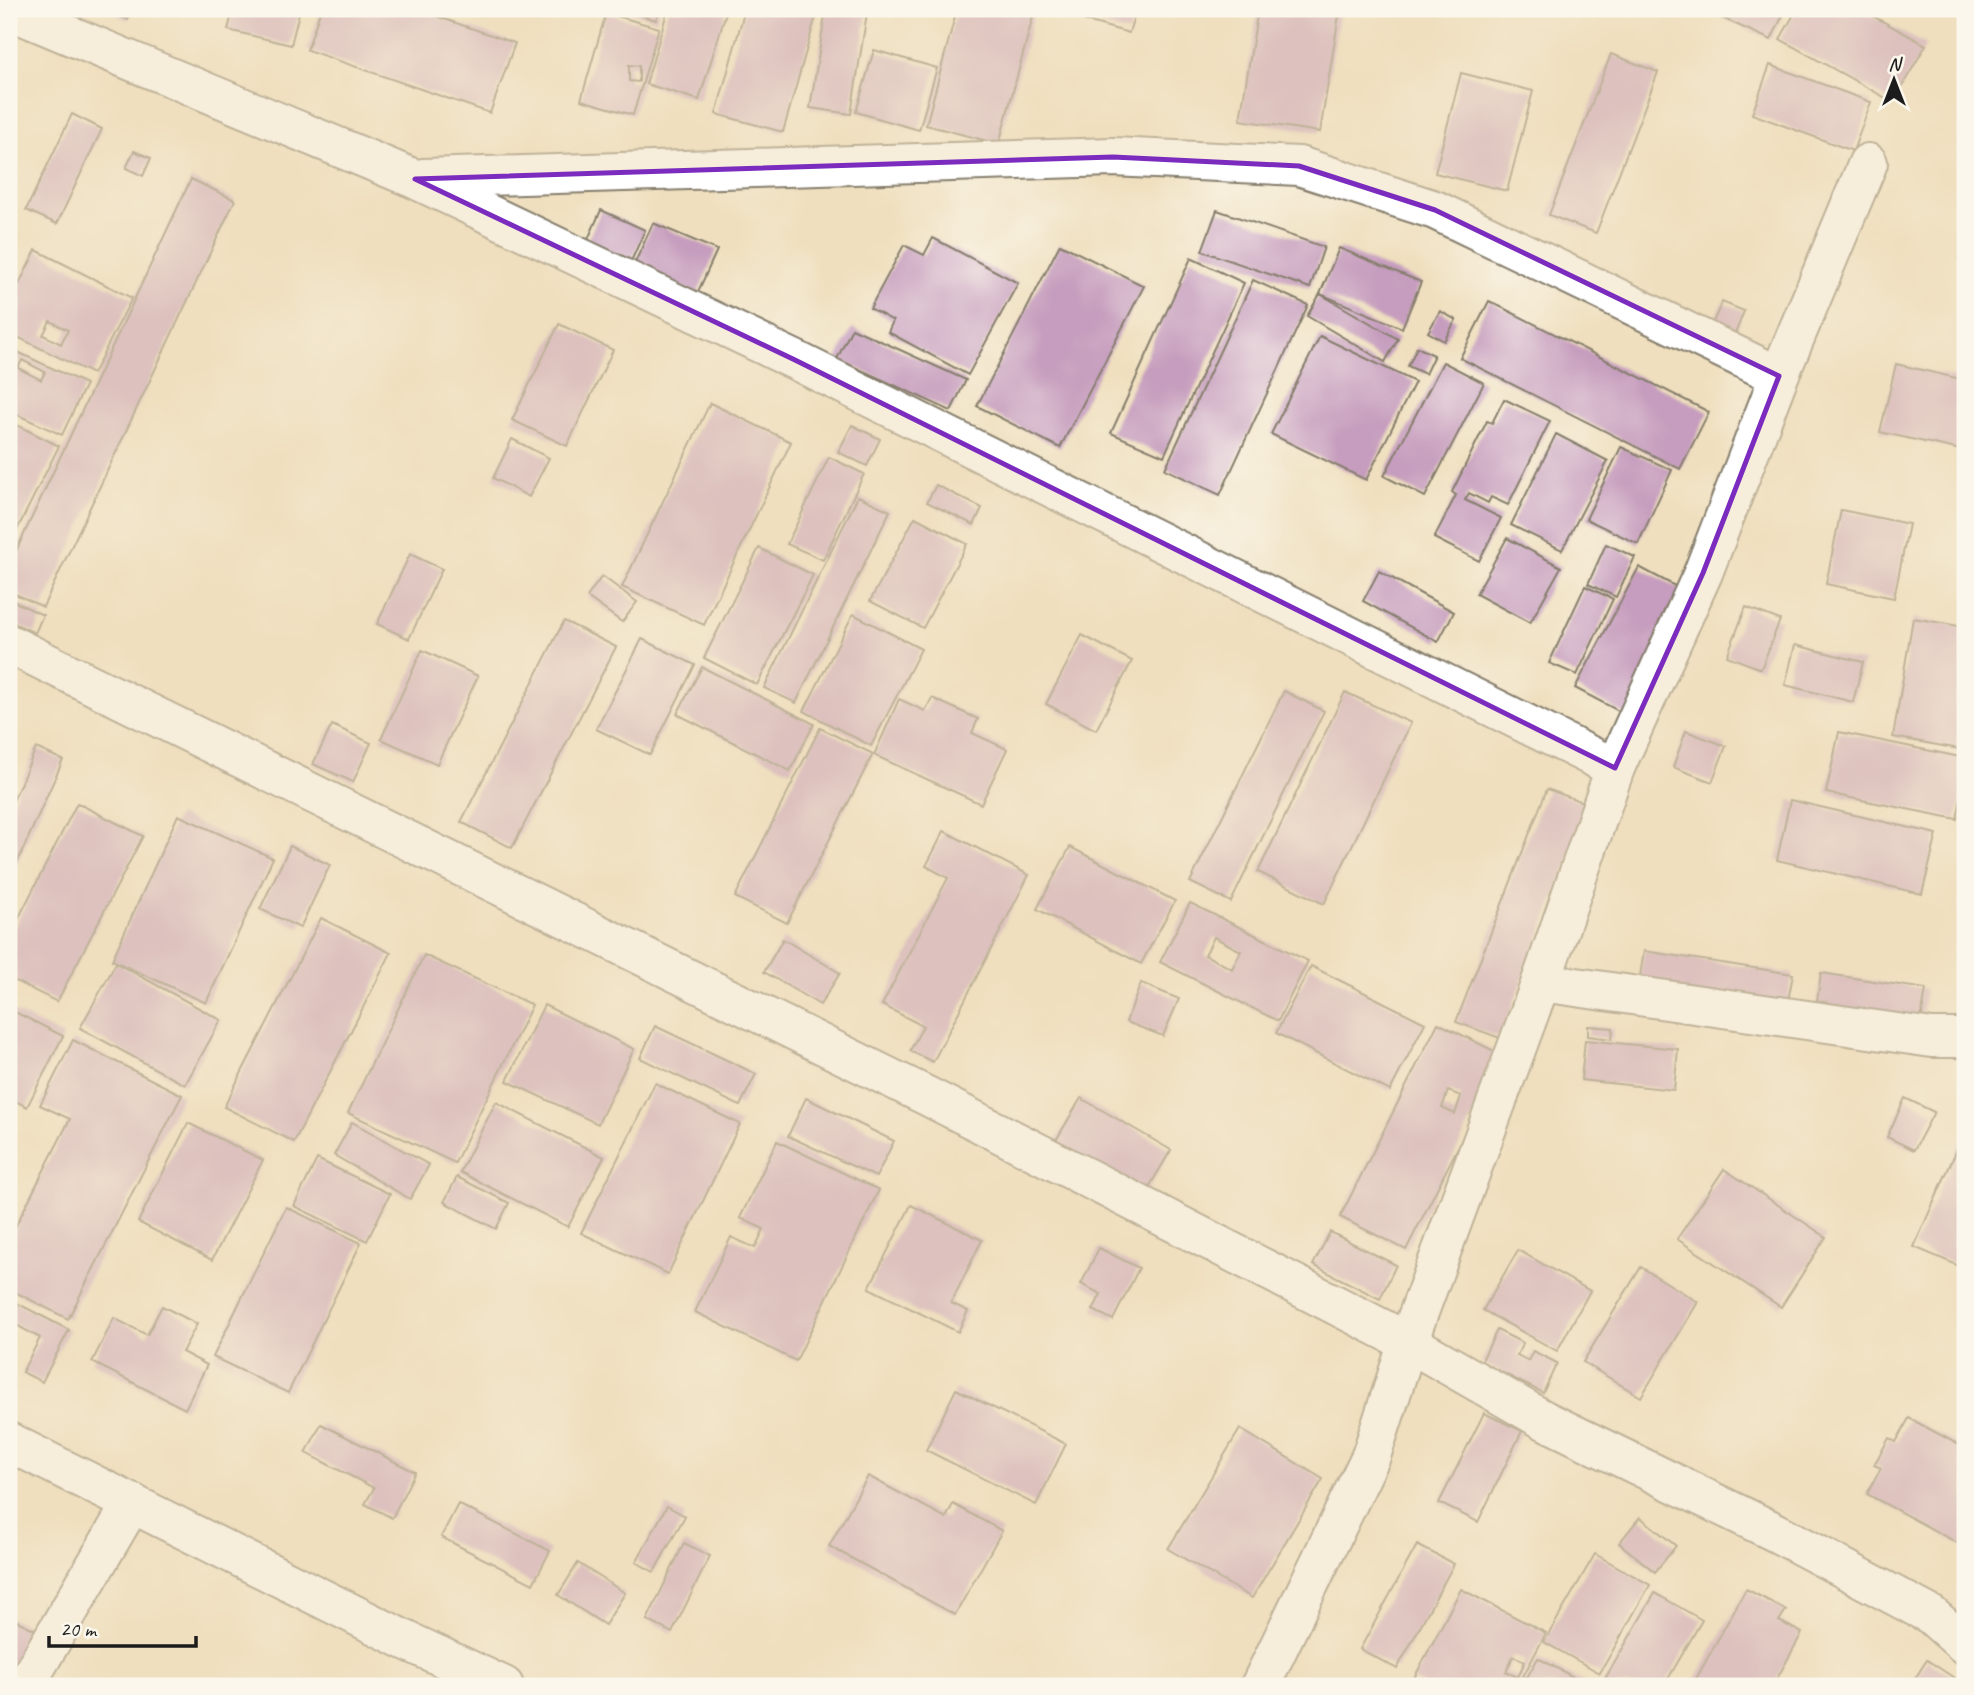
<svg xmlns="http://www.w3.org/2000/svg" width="1974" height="1695" font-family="Caveat,sans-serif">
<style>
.building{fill:#c69dbe;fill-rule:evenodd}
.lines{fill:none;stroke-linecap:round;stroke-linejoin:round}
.street-casing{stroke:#867e6d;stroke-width:42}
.secondary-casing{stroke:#867e6d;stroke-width:42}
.street{stroke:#fff;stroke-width:38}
.secondary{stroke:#fff;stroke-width:38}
.marked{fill:none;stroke:#7b2cbf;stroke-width:5;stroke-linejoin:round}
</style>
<rect width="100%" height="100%" fill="#fbf7ec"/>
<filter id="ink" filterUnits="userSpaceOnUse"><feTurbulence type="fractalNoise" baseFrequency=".0143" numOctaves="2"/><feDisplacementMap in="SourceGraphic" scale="14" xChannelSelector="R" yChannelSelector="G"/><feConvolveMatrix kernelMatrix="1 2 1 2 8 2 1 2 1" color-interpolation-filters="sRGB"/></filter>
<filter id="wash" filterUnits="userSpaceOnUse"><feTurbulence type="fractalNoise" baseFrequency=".00686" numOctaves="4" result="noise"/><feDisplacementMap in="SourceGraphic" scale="28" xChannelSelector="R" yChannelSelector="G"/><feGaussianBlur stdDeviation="1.57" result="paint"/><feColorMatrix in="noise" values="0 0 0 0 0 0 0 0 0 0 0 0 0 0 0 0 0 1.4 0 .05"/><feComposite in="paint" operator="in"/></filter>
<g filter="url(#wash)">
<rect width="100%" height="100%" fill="#efdfbe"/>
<g id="blocks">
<!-- building -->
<g class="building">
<polygon points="103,9 132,9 128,20"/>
<polygon points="233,9 300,9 291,45 228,30"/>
<polygon points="321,9 415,9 515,43 490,113 307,50"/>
<polygon points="538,9 557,9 556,14"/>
<polygon points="621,9 660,9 656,20"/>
<polygon points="668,9 727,9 699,100 646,84"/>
<polygon points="745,9 818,9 783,132 716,114"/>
<polygon points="826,9 839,9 867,13 851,114 810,108"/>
<polygon points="957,9 1035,9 999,144 926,125"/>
<polygon points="1071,9 1136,9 1129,33 1069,16"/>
<polygon points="1258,9 1340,9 1320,132 1240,120"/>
<polygon points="1702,9 1786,9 1771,40"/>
<polygon points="1797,9 1860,9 1926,45 1893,102 1780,39"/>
<path d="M 606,13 L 659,28 L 633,115 L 581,100 ZM 629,65 L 639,66 L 639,82 L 629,81 Z"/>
<polygon points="874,50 937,68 919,130 856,112"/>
<polygon points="1611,54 1658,72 1596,233 1549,215"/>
<polygon points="1770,65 1871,102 1853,151 1752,114"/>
<polygon points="1461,73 1533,91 1507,191 1435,173"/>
<polygon points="72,114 102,129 57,224 26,210"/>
<polygon points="134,151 151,158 143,176 126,168"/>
<polygon points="191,179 235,200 43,607 9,591 9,566"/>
<polygon points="601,210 645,230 629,266 585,246"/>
<polygon points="1217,210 1324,247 1310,288 1202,251"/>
<polygon points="653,223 717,250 697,294 633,267"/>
<polygon points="1964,235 1965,236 1965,261 1959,259"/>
<polygon points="933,238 1018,283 968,375 888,332 893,321 870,308 904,245 924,255"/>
<polygon points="1060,244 1144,286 1060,448 977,406"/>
<polygon points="1339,248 1421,282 1402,328 1320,294"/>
<path d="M 36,250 L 132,298 L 93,374 L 9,333 L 9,304 ZM 50,321 L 68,330 L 61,344 L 43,335 Z"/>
<polygon points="1191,258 1244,283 1164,456 1111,433"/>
<polygon points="1253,280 1308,305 1220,495 1165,469"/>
<polygon points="1320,294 1398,339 1385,362 1307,316"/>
<polygon points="1489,301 1709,412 1680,469 1460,358"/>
<polygon points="1722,302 1744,311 1735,334 1712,324"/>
<polygon points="1440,311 1456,320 1444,341 1428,332"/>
<polygon points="559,324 613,350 567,446 512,420"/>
<polygon points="852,328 966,380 951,411 837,359"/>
<polygon points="1320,336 1415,382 1366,480 1271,434"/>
<polygon points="1417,347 1434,355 1425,374 1408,366"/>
<path d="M 9,348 L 86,384 L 62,435 L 9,411 ZM 22,360 L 45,372 L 41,380 L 18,368 Z"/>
<polygon points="1443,362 1484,383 1425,497 1384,476"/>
<polygon points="1896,364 1965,380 1965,451 1880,432"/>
<polygon points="1504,399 1550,421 1508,505 1491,497 1488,503 1469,493 1465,500 1501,518 1479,561 1434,538 1456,495 1452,492 1487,421 1492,423"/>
<polygon points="710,403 791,442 704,625 622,587"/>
<polygon points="9,421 59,446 9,546"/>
<polygon points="852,425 880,439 867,466 838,452"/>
<polygon points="1556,434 1608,461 1562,550 1511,525"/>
<polygon points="512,439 549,458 529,497 493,478"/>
<polygon points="1621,447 1672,470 1638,544 1586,519"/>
<polygon points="829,457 864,474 823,560 787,544"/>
<polygon points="936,485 982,508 974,525 927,502"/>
<polygon points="858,496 890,511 796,703 764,688"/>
<polygon points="1841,510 1909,524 1894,598 1826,584"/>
<polygon points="915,517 967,544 923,628 870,601"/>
<polygon points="1507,538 1561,567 1530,623 1476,594"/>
<polygon points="1606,544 1635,557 1616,597 1588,584"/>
<polygon points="759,548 813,575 757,685 704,658"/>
<polygon points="410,554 442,569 409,639 377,624"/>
<polygon points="1639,567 1690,594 1626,715 1575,688"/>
<polygon points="1379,571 1454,612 1438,642 1363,601"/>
<polygon points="602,576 637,602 622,622 587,597"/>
<polygon points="1585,586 1613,599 1577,675 1549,663"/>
<polygon points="9,599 43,615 35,633 9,621"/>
<polygon points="1746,607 1780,620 1761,669 1727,656"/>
<polygon points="853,614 921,649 871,746 804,711"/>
<polygon points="1913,618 1965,627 1965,750 1893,737"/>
<polygon points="564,621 616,647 512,848 461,822"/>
<polygon points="1082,635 1132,661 1096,730 1046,704"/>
<polygon points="642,639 695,665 650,755 596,729"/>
<polygon points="1795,645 1863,662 1853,702 1785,685"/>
<polygon points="422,650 478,676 437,764 381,739"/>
<polygon points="702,667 814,724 790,771 677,714"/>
<polygon points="1284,691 1324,711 1231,902 1190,882"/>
<polygon points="1345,692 1411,723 1324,904 1258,872"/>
<polygon points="932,698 978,719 972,733 1007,749 981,804 874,755 899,699 925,711"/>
<polygon points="332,725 371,743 353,782 313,764"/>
<polygon points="820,728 873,754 787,923 735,897"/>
<polygon points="1686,731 1726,746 1712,782 1673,767"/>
<polygon points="1839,732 1965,758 1965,777 1957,819 1826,793"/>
<polygon points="36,748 63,760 9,881 9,810"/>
<polygon points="1547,789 1591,805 1500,1038 1456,1022"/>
<polygon points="1790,800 1937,834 1922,894 1777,860"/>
<polygon points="77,803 143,836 57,1002 9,978 9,937"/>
<polygon points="178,815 273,858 206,1003 112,960"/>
<polygon points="944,831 1029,875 933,1062 910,1051 923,1026 882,1005 948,878 926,866"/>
<polygon points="290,846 330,865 300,928 260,909"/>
<polygon points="1070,847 1175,901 1141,964 1037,909"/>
<path d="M 1190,903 L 1308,961 L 1278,1021 L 1160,962 ZM 1214,937 L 1241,951 L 1232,969 L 1205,955 Z"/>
<polygon points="321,918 391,953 294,1142 224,1107"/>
<polygon points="783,939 840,973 820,1005 764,972"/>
<polygon points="1644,951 1793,974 1786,1012 1638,989"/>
<polygon points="424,955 532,1005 455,1163 348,1113"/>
<polygon points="116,963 221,1020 185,1085 80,1028"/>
<polygon points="1311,966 1425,1023 1390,1091 1276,1033"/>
<polygon points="1821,973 1926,989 1919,1032 1815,1015"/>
<polygon points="1141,983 1179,999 1163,1036 1126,1022"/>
<polygon points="544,1005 634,1049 598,1124 507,1081"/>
<polygon points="9,1009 63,1036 27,1107 9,1098"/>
<path d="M 1438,1023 L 1504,1056 L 1406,1250 L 1340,1217 ZM 1448,1091 L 1461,1096 L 1455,1114 L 1442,1108 Z"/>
<polygon points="655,1026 756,1074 740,1106 640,1058"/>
<polygon points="1588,1026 1613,1028 1612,1039 1588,1036"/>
<polygon points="73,1040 182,1095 68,1319 9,1289 9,1239 70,1119 40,1105"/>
<polygon points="1585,1040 1678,1049 1674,1090 1581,1080"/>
<polygon points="655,1083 740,1124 668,1274 581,1233"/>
<polygon points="806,1098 894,1141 876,1177 788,1136"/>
<polygon points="1081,1098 1171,1150 1145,1194 1055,1142"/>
<polygon points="1905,1098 1934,1112 1914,1150 1887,1137"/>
<polygon points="496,1102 604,1157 568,1227 460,1172"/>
<polygon points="352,1122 429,1165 410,1199 334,1155"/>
<polygon points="188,1123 263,1160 212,1260 138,1222"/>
<polygon points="1965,1131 1965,1252 1959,1266 1914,1247"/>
<polygon points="777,1141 879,1190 796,1361 695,1312 731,1237 755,1248 764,1229 740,1218"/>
<polygon points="317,1159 390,1194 367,1241 294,1206"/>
<polygon points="1724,1169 1826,1237 1781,1307 1677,1239"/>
<polygon points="457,1177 509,1203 496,1229 444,1202"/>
<polygon points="911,1205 982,1240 951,1303 968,1311 958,1332 869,1288"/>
<polygon points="286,1207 361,1243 288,1393 213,1357"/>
<polygon points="1330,1232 1396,1265 1380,1299 1313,1265"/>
<polygon points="1099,1248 1139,1268 1113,1320 1093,1310 1101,1294 1081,1284"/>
<polygon points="1518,1250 1590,1291 1557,1351 1483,1310"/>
<polygon points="1641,1267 1698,1302 1641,1397 1583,1362"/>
<polygon points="9,1299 69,1330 42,1382 22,1372 40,1338 9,1321"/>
<polygon points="162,1306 197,1324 182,1352 207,1365 185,1409 92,1362 114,1318 147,1335"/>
<polygon points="1497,1330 1523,1343 1517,1355 1528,1361 1533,1351 1557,1363 1543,1393 1481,1362"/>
<polygon points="956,1389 1066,1444 1036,1505 926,1450"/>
<polygon points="1484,1413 1522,1431 1478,1522 1439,1503"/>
<polygon points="1909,1418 1965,1448 1965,1547 1867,1494 1881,1468 1874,1465 1889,1438 1896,1442"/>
<polygon points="321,1424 415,1472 392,1518 365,1504 374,1488 306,1453"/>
<polygon points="1240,1429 1323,1479 1252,1598 1168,1549"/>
<polygon points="868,1476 946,1518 953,1504 1002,1531 955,1615 829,1546"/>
<polygon points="458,1504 550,1551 533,1584 441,1537"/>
<polygon points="667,1506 685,1516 654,1572 636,1562"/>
<polygon points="1640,1517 1676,1546 1655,1572 1619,1543"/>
<polygon points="684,1543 710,1556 672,1633 647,1620"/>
<polygon points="1417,1545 1454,1564 1397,1669 1360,1649"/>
<polygon points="1595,1554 1650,1585 1600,1673 1544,1642"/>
<polygon points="578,1563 625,1593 605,1625 558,1595"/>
<path d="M 1461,1589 L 1546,1633 L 1518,1686 L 1425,1686 L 1413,1680 ZM 1513,1656 L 1525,1661 L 1518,1677 L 1506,1672 Z"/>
<polygon points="1746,1589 1786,1610 1779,1621 1802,1633 1773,1686 1692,1686"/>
<polygon points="1655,1593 1702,1620 1664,1686 1606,1686 1602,1684"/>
<polygon points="9,1617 44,1634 9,1686"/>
<polygon points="1538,1658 1590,1686 1522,1686"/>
<polygon points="1927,1660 1965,1685 1965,1686 1910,1686"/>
</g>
</g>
</g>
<g filter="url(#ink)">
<use href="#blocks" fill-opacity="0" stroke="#867e6d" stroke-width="2"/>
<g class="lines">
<!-- street casing -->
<g class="street-casing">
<g id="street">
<polyline points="9,10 415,179 795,360 1615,768"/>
<polyline points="1868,163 1779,376 1703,573 1615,768 1541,982 1408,1342 1544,1420 1777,1533 1931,1615 1965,1645"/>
<polyline points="423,178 1113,157 1299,166 1435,210 1779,376"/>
<polyline points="9,644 929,1097 1408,1342 1371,1456 1260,1686"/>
<polyline points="1541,982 1932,1038 1965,1038"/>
<polyline points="25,1686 132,1503"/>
</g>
</g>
<!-- secondary casing -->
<g class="secondary-casing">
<polyline id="secondary" points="9,1442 403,1639 504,1686"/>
</g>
<!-- street -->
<use href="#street" class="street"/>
<!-- secondary -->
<use href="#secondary" class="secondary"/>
</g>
</g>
<!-- marked area -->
<path d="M0 0H1974V1695H0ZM 1113,157 L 1299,166 L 1435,210 L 1779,376 L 1703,573 L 1615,768 L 795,360 L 415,179 Z" fill="#efdfbe" fill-opacity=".55" fill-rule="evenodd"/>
<path class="marked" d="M 1113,157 L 1299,166 L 1435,210 L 1779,376 L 1703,573 L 1615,768 L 795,360 L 415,179 Z"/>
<!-- margin -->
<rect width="1974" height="1695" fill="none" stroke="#fbf7ec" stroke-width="35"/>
<!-- north arrow -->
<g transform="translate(1894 80)" stroke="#fbf7ec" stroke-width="5" paint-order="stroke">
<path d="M0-5L12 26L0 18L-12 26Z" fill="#1c1c1c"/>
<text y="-10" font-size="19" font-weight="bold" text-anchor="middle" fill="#1c1c1c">N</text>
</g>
<!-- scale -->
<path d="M49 1636v10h147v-10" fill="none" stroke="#1c1c1c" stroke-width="3.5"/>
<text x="60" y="1636" font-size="21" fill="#1c1c1c" stroke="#fbf7ec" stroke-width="5" paint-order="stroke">20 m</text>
</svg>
